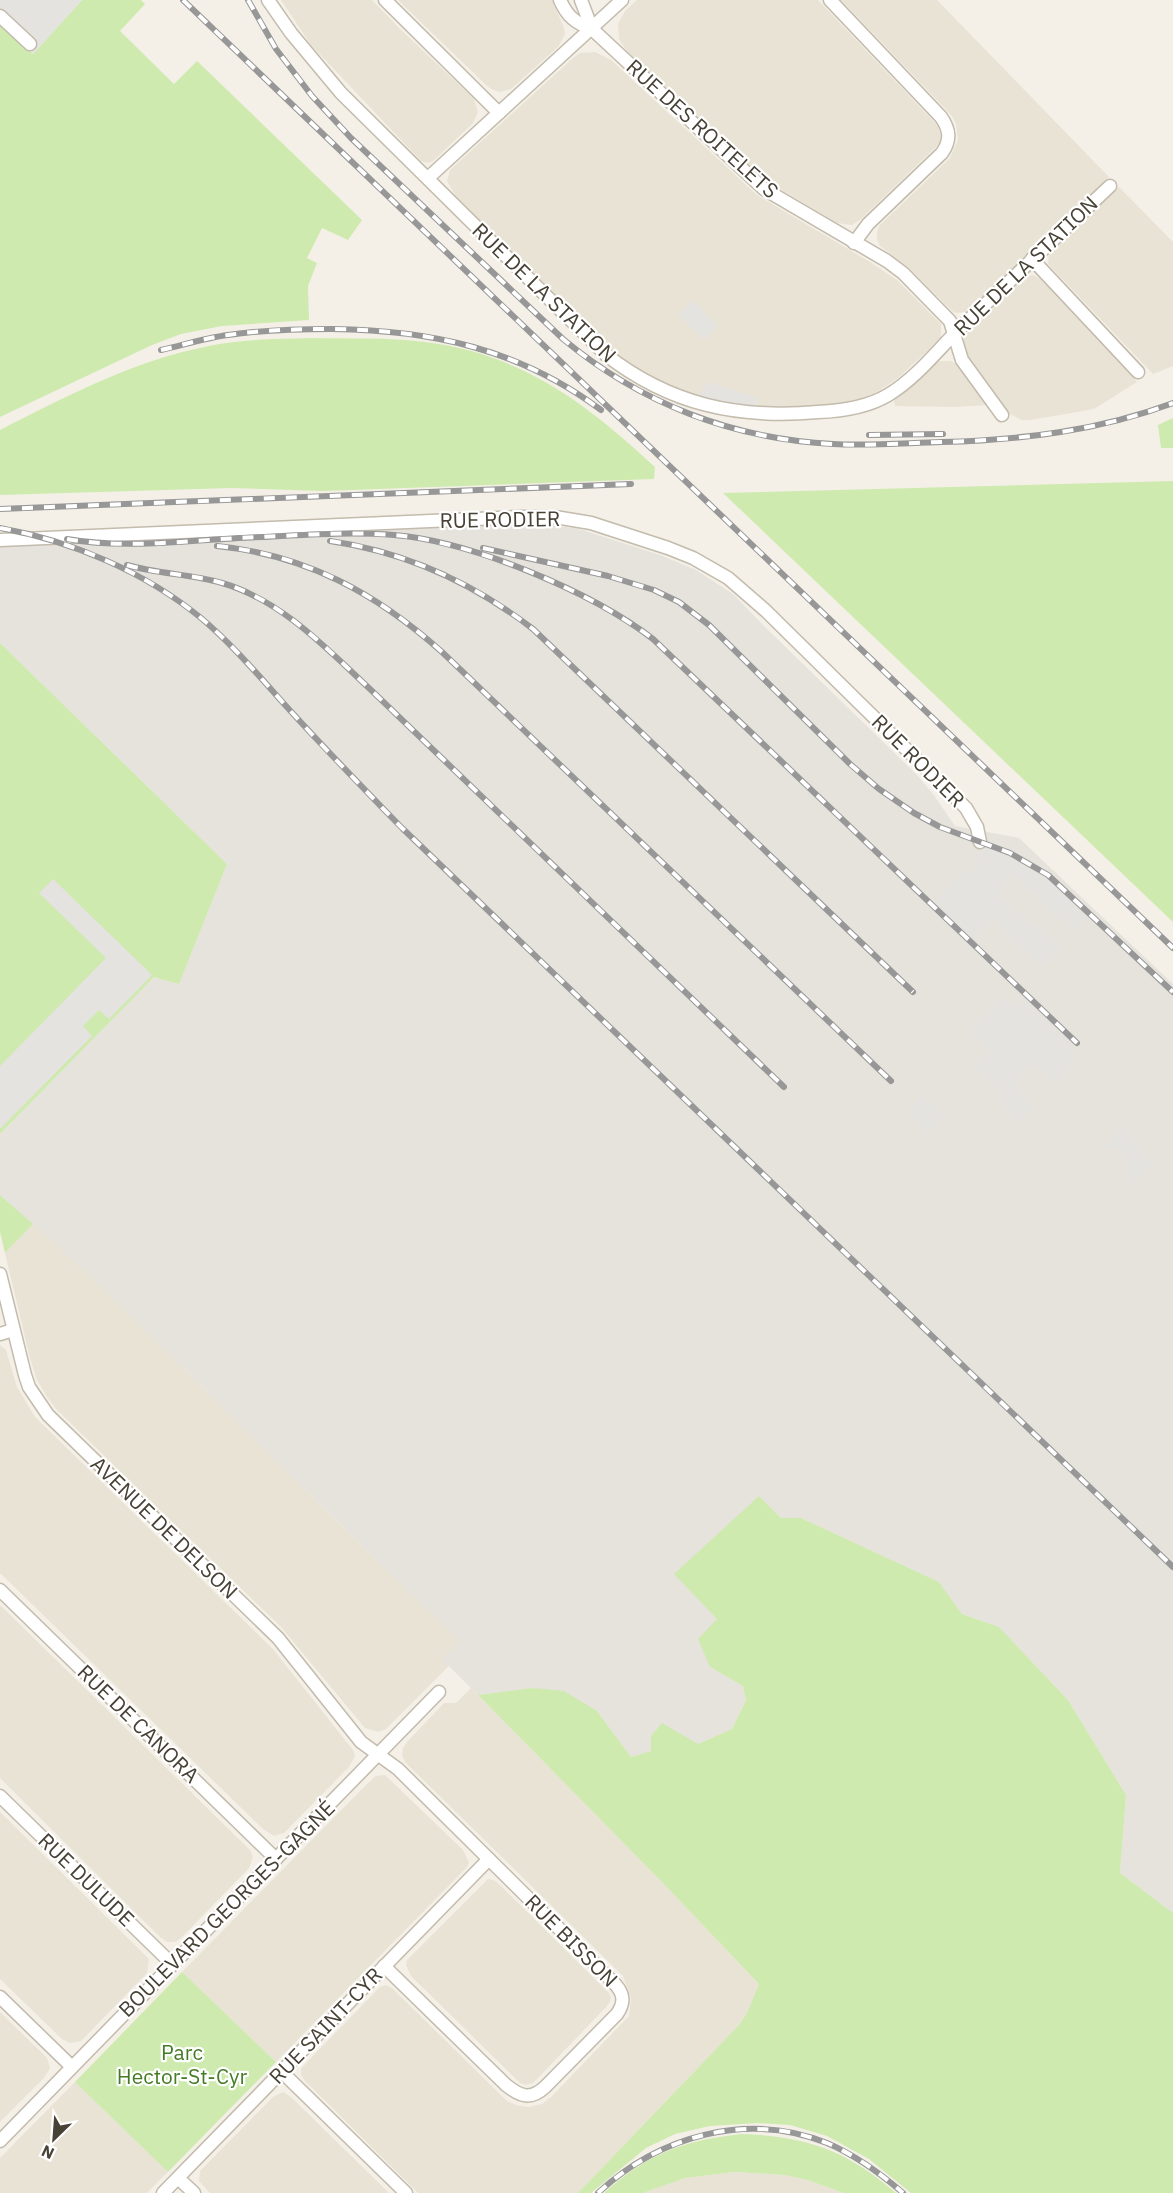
<svg xmlns="http://www.w3.org/2000/svg" width="1173" height="2193" font-family="'IBM Plex Sans',sans-serif">
<style>
.residential{fill:#e8e3d5}
.industrial{fill:#e6e2dc}
.green{fill:#ceeaaf}
.parking{fill:#e5e3df}
.lines{fill:none;stroke-linecap:round;stroke-linejoin:round}
.minor-casing{stroke:#c3bbac;stroke-width:15}
.minor{stroke:#fff;stroke-width:12}
.rail-casing{stroke:#979797;stroke-width:6}
.rail{stroke:#fff;stroke-width:4;stroke-dasharray:11;stroke-linecap:butt}
.labels{text-anchor:middle;stroke-width:4.5;stroke-linejoin:round;paint-order:stroke}
.street-label{font-size:21px;fill:#474136;stroke:#fff}
.park-label{font-size:21px;fill:#457b27;stroke:#fff}
</style>
<rect width="100%" height="100%" fill="#f4f0e7"/>
<!-- residential -->
<g class="residential">
<polygon points="281,0 372,0 398,27 474,99 478,112 473,123 433,161 428,163 421,161 311,45"/>
<polygon points="398,0 552,0 564,28 565,34 559,46 511,89 499,92 491,89 485,84"/>
<polygon points="637,0 818,0 938,126 941,137 940,143 861,219 852,225 837,223 772,184 758,174 626,50 619,39 618,24 625,11"/>
<polygon points="841,0 937,0 1109,177 966,312 956,313 952,311 908,267 880,246 877,239 877,231 880,225 950,158 958,140 956,124 952,116"/>
<polygon points="595,52 611,60 757,195 870,262 897,280 941,324 941,338 898,378 877,392 857,400 836,404 777,408 755,408 758,399 698,397 640,372 611,352 455,195 447,181 450,170 573,58 580,53"/>
<polygon points="1119,187 1173,242 1173,366 1153,374 1048,264 1049,254"/>
<polygon points="1033,275 1040,279 1137,382 1094,409 1031,420 1022,420 1010,414 965,353 963,341 967,333 1025,277"/>
<polygon points="940,361 951,361 957,364 988,405 954,407 895,406 894,399 934,364"/>
<polygon points="33,1224 84,1270 459,1642 443,1659 449,1666 386,1729 378,1732 365,1728 281,1627 56,1409 47,1397 37,1380 30,1358 5,1253"/>
<polygon points="0,1345 6,1350 17,1387 35,1417 273,1649 353,1750 355,1756 349,1767 284,1833 274,1836 263,1829 0,1573"/>
<polygon points="0,1605 250,1850 253,1857 249,1868 180,1939 174,1942 167,1942 160,1937 0,1778"/>
<polygon points="471,1688 660,1880 759,1984 747,2013 739,2025 578,2193 418,2193 305,2081 301,2075 301,2069 307,2062 380,1987 386,1985 393,1989 507,2101 516,2105 528,2107 542,2104 552,2096 629,2016 631,1998 623,1976 405,1762 402,1755 403,1748 407,1742 444,1703 456,1703"/>
<polygon points="385,1775 463,1850 469,1862 467,1867 276,2062 182,1972 368,1783 376,1776"/>
<polygon points="0,1812 149,1959 147,1973 81,2041 70,2043 62,2039 0,1979"/>
<polygon points="488,1879 494,1880 500,1885 609,1993 611,1997 610,2002 606,2007 539,2077 533,2083 526,2085 520,2083 411,1976 406,1965 407,1960"/>
<polygon points="0,2012 47,2058 50,2068 44,2078 0,2122"/>
<polygon points="75,2082 168,2172 147,2193 0,2193 0,2158"/>
<polygon points="283,2092 291,2097 389,2193 210,2193 199,2181 200,2171 273,2097"/>
<polygon points="735,2172 785,2175 807,2180 844,2193 643,2193 685,2178"/>
</g>
<!-- industrial -->
<polygon class="industrial" points="544,524 579,529 660,555 696,570 733,594 766,628 917,775 933,794 955,826 1019,838 1173,984 1173,1913 1120,1873 1126,1795 1068,1700 999,1627 962,1614 939,1582 801,1518 781,1518 759,1496 717,1619 710,1667 743,1686 746,1700 732,1729 698,1744 651,1751 631,1757 597,1711 532,1688 478,1695 442,1659 459,1642 84,1270 0,1195 0,1134 154,977 179,984 227,864 0,643 0,547 439,527"/>
<!-- green -->
<g class="green">
<polygon points="82,0 141,0 145,4 120,31 174,84 197,61 362,220 348,240 322,228 307,258 317,263 308,286 309,320 222,326 181,334 152,345 0,417 0,23 33,54"/>
<path d="M 310,338 C 348,339 387,337 425,342 C 522,354 586,403 655,467 L 654,479 L 323,491 L 231,488 L 0,495 L 0,430 C 67,396 135,360 209,346 C 242,339 276,339 310,338 Z"/>
<polygon points="1173,418 1173,448 1161,448 1158,425"/>
<polygon points="1173,481 1173,922 723,493"/>
<polygon points="0,643 227,864 179,984 154,977 0,1134"/>
<polygon points="0,1195 33,1224 5,1253 0,1232"/>
<polygon points="759,1496 781,1518 801,1518 939,1582 962,1614 999,1627 1068,1700 1126,1795 1120,1873 1173,1913 1173,2193 911,2193 869,2159 827,2136 790,2125 757,2123 710,2126 675,2134 646,2148 591,2193 578,2193 739,2025 747,2013 759,1984 660,1880 478,1695 532,1688 564,1691 597,1711 631,1757 651,1751 651,1736 662,1723 698,1744 732,1729 746,1700 743,1686 710,1667 698,1639 717,1619 674,1574"/>
<polygon points="182,1972 276,2062 168,2172 75,2082"/>
<path d="M 741,2134 C 807,2136 846,2150 896,2193 L 844,2193 L 807,2180 L 785,2175 L 735,2172 L 685,2178 L 643,2193 L 604,2193 C 649,2153 682,2141 741,2134 Z"/>
</g>
<!-- parking -->
<g class="parking">
<polygon points="0,0 82,0 33,54 0,23"/>
<polygon points="693,300 718,326 704,340 678,315"/>
<polygon points="707,382 758,398 753,414 698,397"/>
<polygon points="980,845 996,850 1047,878 1088,917 1075,930 1040,902 1042,899 1011,875 996,894 1061,947 1043,967 1008,936 993,918 972,940 934,903 958,876 977,868"/>
<polygon points="53,879 152,975 109,1019 99,1010 83,1026 92,1036 0,1129 0,1066 106,958 39,893"/>
<polygon points="1002,997 1015,1009 1024,1000 1074,1049 1069,1054 1076,1061 1055,1084 1033,1063 1012,1085 1034,1106 1018,1123 997,1101 997,1087 975,1066 990,1050 969,1032"/>
<polygon points="920,1092 945,1118 928,1134 908,1115"/>
<polygon points="1122,1127 1154,1164 1133,1185 1124,1177 1128,1162 1127,1158 1116,1149 1102,1148"/>
</g>
<g class="lines">
<!-- minor casing -->
<g class="minor-casing">
<g id="minor">
<path d="M 268,0 L 291,33 L 341,93 L 605,354 C 670,405 738,419 818,412 C 842,411 868,407 888,395 C 915,379 936,352 958,330 C 1009,282 1059,234 1110,186"/>
<polyline points="385,0 499,113"/>
<path d="M 560,0 C 567,16 575,23 592,29 L 764,189 L 887,261 L 903,273 L 950,321 L 962,360 L 1002,415"/>
<polyline points="581,0 592,29"/>
<path d="M 830,0 L 941,117 C 950,130 951,140 942,153 L 868,224 L 854,243"/>
<polyline points="0,16 30,44"/>
<polyline points="428,178 622,0"/>
<polyline points="1032,259 1138,372"/>
<polyline points="0,540 519,517 555,517 591,523 668,548 693,558 728,578 766,611 966,808 977,827 980,842"/>
<path d="M 0,1274 L 25,1375 L 29,1387 L 48,1415 L 278,1638 L 361,1742 L 398,1769 L 615,1984 C 624,1994 625,2002 617,2014 L 545,2087 C 531,2100 521,2097 506,2085 L 384,1966"/>
<polyline points="0,1334 13,1330"/>
<polyline points="0,1590 276,1859"/>
<polyline points="0,1796 172,1964"/>
<polyline points="0,1997 72,2067"/>
<polyline points="282,2072 406,2193"/>
<polyline points="0,2141 439,1692"/>
<polyline points="178,2178 194,2193"/>
<polyline points="163,2193 489,1859"/>
</g>
</g>
<!-- minor -->
<use href="#minor" class="minor"/>
<!-- rail casing -->
<g class="rail-casing">
<g id="rail">
<polyline points="183,0 1173,948"/>
<path d="M 248,0 L 276,49 L 312,96 L 351,138 L 563,339 C 640,403 732,439 833,444 C 869,446 905,443 942,442 C 1021,440 1098,431 1173,403"/>
<path d="M 161,350 C 183,345 205,338 228,335 C 262,330 297,329 332,329 C 432,330 519,349 601,410"/>
<polyline points="869,435 943,434"/>
<polyline points="0,509 631,484"/>
<path d="M 0,528 C 72,541 145,572 201,618 C 232,644 259,676 286,706 C 324,748 363,788 402,828 L 1173,1567"/>
<path d="M 67,539 C 123,549 183,541 239,538 C 290,536 343,531 394,535 C 471,541 592,592 653,639 L 1077,1043"/>
<path d="M 330,541 C 406,552 473,583 533,629 L 913,992"/>
<path d="M 217,546 C 306,555 376,593 442,652 L 891,1081"/>
<polyline points="483,548 608,576 654,590 679,602 709,625 850,764 879,789 914,813 940,827 1010,853 1048,875 1173,992"/>
<path d="M 127,565 C 158,574 191,574 222,583 C 281,600 326,648 370,689 L 784,1087"/>
<path d="M 598,2193 C 659,2136 747,2111 827,2143 C 855,2155 880,2173 903,2193"/>
</g>
</g>
<!-- rail -->
<use href="#rail" class="rail"/>
</g>
<g class="labels">
<!-- street labels -->
<g class="street-label">
<text transform="translate(702 129) rotate(42)" y="7">RUE DES ROITELETS</text>
<text transform="translate(1026 266) rotate(-44)" y="7">RUE DE LA STATION</text>
<text transform="translate(544 293) rotate(44)" y="7">RUE DE LA STATION</text>
<text transform="translate(500 520) rotate(-1)" y="7">RUE RODIER</text>
<text transform="translate(918 761) rotate(45)" y="7">RUE RODIER</text>
<text transform="translate(164 1528) rotate(44)" y="7">AVENUE DE DELSON</text>
<text transform="translate(138 1724) rotate(44)" y="7">RUE DE CANORA</text>
<text transform="translate(86 1880) rotate(44)" y="7">RUE DULUDE</text>
<text transform="translate(227 1909) rotate(-45)" y="7">BOULEVARD GEORGES-GAGNÉ</text>
<text transform="translate(571 1941) rotate(45)" y="7">RUE BISSON</text>
<text transform="translate(326 2026) rotate(-46)" y="7">RUE SAINT-CYR</text>
</g>
<!-- park labels -->
<g class="park-label">
<text x="182" y="2060">Parc<tspan x="182" dy="24">Hector-St-Cyr</tspan></text>
</g>
</g>
<!-- north arrow -->
<g transform="translate(54 2139) rotate(205)" stroke="#ffffff" stroke-width="4.5" paint-order="stroke">
<path d="M0-4.5L10 22L0 15L-10 22Z" fill="#474136"/>
<text y="-9" font-size="16" font-weight="bold" text-anchor="middle" fill="#474136">N</text>
</g>
</svg>
